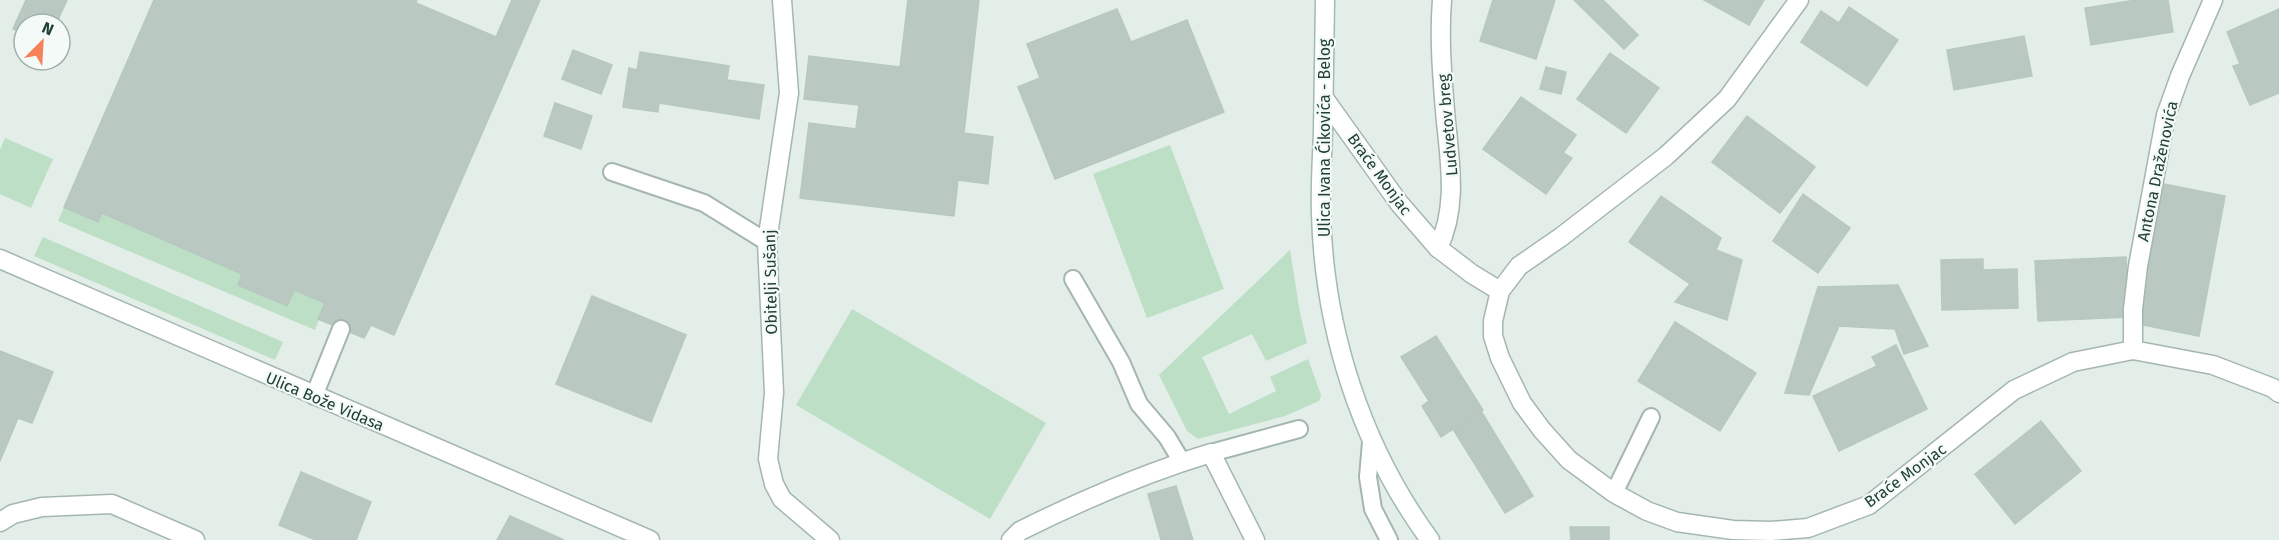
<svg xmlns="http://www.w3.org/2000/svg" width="2279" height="540" font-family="'Fira Sans',sans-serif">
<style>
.green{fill:#bcdfc6}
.building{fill:#b9c9c2;stroke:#b6c8c0;stroke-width:1.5}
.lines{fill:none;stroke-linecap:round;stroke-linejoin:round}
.service-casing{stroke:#a5b6b0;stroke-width:20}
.minor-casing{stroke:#a5b6b0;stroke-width:21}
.secondary-casing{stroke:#a1bab2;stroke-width:21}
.service{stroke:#fff;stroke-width:16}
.minor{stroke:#fff;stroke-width:18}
.secondary{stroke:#fff;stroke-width:18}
.labels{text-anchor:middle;stroke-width:4.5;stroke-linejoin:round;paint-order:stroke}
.street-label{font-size:16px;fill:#224038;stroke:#f4faf7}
</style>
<rect width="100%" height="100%" fill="#e3eee9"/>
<!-- green -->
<g class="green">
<polygon points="5,138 53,159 31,208 0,194 0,150"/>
<polygon points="1170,145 1224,289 1147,318 1093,174"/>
<polygon points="64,207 97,222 102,213 242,274 238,285 287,306 294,290 325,303 315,330 58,221"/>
<polygon points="43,237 283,342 275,360 34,256"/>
<polygon points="1290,250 1300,313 1307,343 1266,361 1252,334 1202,357 1229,414 1276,391 1270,377 1308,359 1321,395 1319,401 1285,416 1198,439 1187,431 1159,375"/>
<polygon points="852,309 1046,423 990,519 796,405"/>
</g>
<!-- building -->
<g class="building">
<polygon points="26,0 67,0 56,24 24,24 24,34 13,29"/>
<polygon points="154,0 417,0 416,3 496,37 512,0 540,0 394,335 371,325 364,338 318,319 325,303 294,290 287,306 238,285 242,274 102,213 98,222 64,207"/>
<polygon points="908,0 979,0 964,133 993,137 988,184 958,180 954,216 800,198 809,123 856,129 859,105 804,99 809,56 900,67"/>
<polygon points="1493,0 1555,0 1536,59 1480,41"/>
<polygon points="1574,0 1603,0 1638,35 1624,49"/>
<polygon points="1704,0 1764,0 1749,25"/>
<polygon points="2136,0 2168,0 2173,32 2091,45 2085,8"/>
<polygon points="1849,7 1898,40 1867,86 1801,42 1821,11 1839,23"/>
<polygon points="1117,9 1131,42 1187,20 1224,112 1055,179 1018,87 1040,78 1027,44"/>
<polygon points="2279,9 2279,93 2250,105 2233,66 2240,64 2227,32"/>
<polygon points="2024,36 2032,76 1954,90 1947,50"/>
<polygon points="573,50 612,65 601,94 562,79"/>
<polygon points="640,52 729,66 727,80 764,85 759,119 659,103 658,112 623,107 629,68 637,70"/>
<polygon points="1610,53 1659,88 1626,133 1577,99"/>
<polygon points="1546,67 1566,72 1561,94 1540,89"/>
<polygon points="1521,97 1576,135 1563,153 1572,158 1546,194 1483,149"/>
<polygon points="555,103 592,116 581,149 544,136"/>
<polygon points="1747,116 1815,167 1780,213 1712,162"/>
<polygon points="2164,184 2225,196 2199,336 2138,324"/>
<polygon points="1803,194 1850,228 1818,273 1773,241"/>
<polygon points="1661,196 1721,238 1716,250 1742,260 1727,320 1675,302 1690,284 1629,242"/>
<polygon points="2126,257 2129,317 2038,321 2035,261"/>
<polygon points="1983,259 1983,270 2017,269 2018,308 1942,310 1941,260"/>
<polygon points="1898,285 1928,346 1904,354 1895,329 1839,326 1809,395 1785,393 1818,287"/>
<polygon points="592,296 686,335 651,422 556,384"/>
<polygon points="1675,322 1756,373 1720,431 1638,381"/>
<polygon points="1436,336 1483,410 1441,437 1422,406 1429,401 1401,357"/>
<polygon points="1896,345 1927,409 1839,451 1813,396 1877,366 1872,357"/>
<polygon points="0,351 53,372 32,423 18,418 0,461"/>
<polygon points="1481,411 1533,496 1505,513 1453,429"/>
<polygon points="2041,421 2081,471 2015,524 1975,474"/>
<polygon points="301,472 371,502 356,540 316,540 279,525"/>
<polygon points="1176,486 1193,540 1161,540 1148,494"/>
<polygon points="510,516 564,540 497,540"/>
<polygon points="1570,527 1609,527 1609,540 1571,540"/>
</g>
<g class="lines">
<!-- service casing -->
<g class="service-casing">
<g id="service">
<polyline points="612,172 704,203 767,242"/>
<polyline points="1073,279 1121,362 1139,404 1167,437 1182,462"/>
<polyline points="314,396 341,329"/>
<polyline points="1371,442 1368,477 1373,509 1389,540"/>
<polyline points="1211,453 1299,429"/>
<polyline points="1614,493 1651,417"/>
</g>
</g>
<!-- minor casing -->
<g class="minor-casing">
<g id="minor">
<polyline points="782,0 789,93 767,242 774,393 768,459 774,484 782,499 830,540"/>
<polyline points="1799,0 1727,99 1666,156 1561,237 1519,266 1500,291 1493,321 1493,336 1500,358 1522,403 1542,430 1569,460 1614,493 1647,511 1677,522 1733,530 1771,531 1808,528 1869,505 2014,390 2073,362 2133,350 2213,365 2273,388 2279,393"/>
<polyline points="1324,98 1399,203 1438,248 1472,274 1500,291"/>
<path d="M 1438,248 C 1459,205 1449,158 1445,111 C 1442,74 1439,37 1442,0"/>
<polyline points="0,259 650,540"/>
<polyline points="2133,350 2133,309 2138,266 2166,115 2180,76 2213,0"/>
<polyline points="0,522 13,514 42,507 112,504 195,540"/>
<path d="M 1011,540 L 1020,531 C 1082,500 1145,473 1211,453 L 1255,540"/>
</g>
</g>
<!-- secondary casing -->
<g class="secondary-casing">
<path id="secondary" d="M 1325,0 C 1324,44 1324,88 1323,132 C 1322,159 1320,186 1321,213 C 1324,330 1361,446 1430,540"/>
</g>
<!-- service -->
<use href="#service" class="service"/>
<!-- minor -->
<use href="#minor" class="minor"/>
<!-- secondary -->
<use href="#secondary" class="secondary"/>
</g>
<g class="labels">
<!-- street labels -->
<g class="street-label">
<text transform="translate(1447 125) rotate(-95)" y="6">Ludvetov breg</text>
<text transform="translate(1324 138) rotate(-90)" y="6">Ulica Ivana Ćikovića - Belog</text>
<text transform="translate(2157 171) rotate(-78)" y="6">Antona Draženovića</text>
<text transform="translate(1380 174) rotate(54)" y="6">Braće Monjac</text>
<text transform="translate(770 282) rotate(-91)" y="6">Obitelji Sušanj</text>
<text transform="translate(325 401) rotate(23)" y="6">Ulica Bože Vidasa</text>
<text transform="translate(1905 475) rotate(-36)" y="6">Braće Monjac</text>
</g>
</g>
<!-- north arrow -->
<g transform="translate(42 42) rotate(24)"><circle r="28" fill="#f4faf7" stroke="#a0b0ab" stroke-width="1.5"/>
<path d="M0-4.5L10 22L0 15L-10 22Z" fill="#f68259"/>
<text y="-9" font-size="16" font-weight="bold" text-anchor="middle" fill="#224038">N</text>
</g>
</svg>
